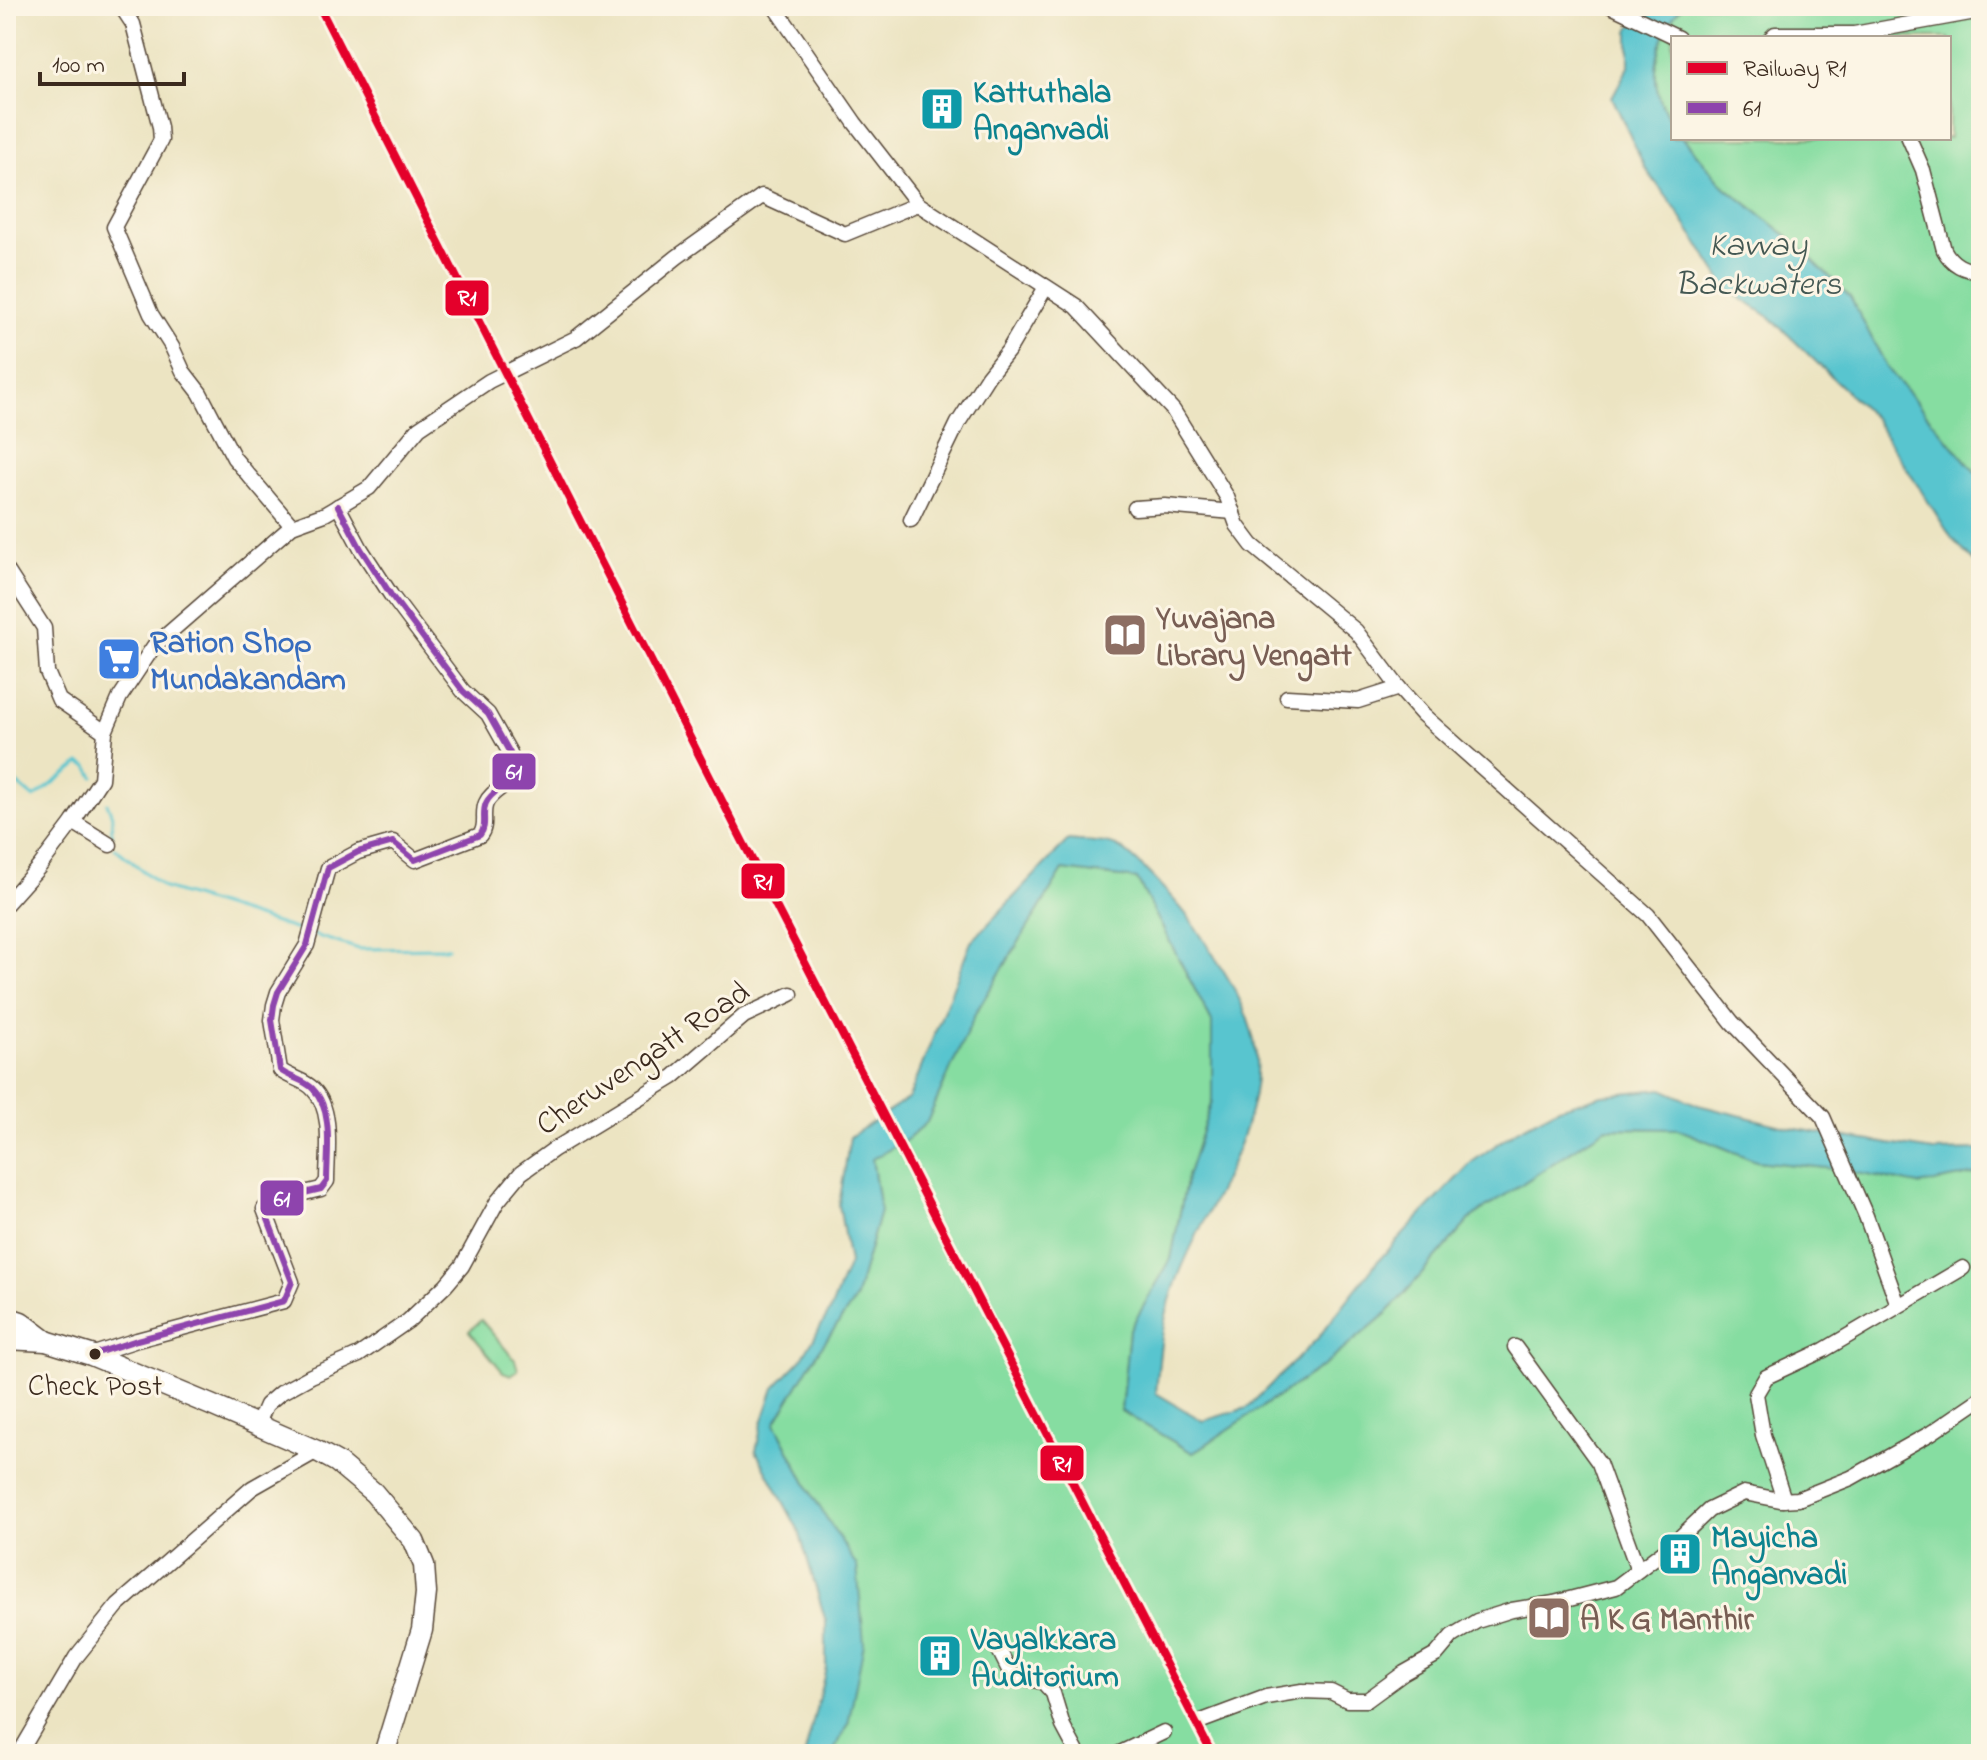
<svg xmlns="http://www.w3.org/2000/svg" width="1987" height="1760" font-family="'Indie Flower',sans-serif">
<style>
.green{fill:#86dda1;stroke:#608460;stroke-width:2}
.water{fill:#58c5cf;stroke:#4a7876;stroke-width:2}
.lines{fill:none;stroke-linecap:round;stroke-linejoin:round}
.stream{stroke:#58c5cf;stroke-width:3}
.minor-casing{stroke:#564637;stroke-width:17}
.highway-casing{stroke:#564637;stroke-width:23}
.minor{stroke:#fff;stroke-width:14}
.highway{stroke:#fff;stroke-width:20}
.bus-1-casing{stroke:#fcf5e5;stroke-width:12}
.bus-1{stroke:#8e44ad;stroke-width:6}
.rail-1-casing{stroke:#fcf5e5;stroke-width:14}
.rail-1{stroke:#e4002b;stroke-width:8}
.bus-dot{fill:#3b2a1e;stroke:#fcf5e5;stroke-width:3}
.labels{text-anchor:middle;stroke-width:6;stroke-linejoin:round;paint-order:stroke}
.bus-label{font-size:30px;fill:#3b2a1e;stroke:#fcf5e5}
.culture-label{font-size:32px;font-weight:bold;fill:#0d838f;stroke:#fcf5e5;text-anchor:start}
.education-label{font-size:32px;font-weight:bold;fill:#785e54;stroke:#fcf5e5;text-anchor:start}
.shop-label{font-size:32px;font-weight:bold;fill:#366cbe;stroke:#fcf5e5;text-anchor:start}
.street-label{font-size:32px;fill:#3b2a1e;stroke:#fcf5e5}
.water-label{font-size:34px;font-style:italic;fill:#445853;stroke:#fcf5e5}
.line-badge{stroke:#fcf5e5;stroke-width:3}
.badge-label{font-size:22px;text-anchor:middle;font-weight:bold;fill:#fff}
</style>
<rect width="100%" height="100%" fill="#fcf5e5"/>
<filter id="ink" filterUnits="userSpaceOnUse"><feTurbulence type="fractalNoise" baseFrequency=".0125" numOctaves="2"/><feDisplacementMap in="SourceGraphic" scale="16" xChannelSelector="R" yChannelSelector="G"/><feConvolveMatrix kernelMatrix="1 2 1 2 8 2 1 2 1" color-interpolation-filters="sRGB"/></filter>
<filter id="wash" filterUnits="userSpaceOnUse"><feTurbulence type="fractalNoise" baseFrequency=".006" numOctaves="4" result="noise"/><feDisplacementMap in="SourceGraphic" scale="32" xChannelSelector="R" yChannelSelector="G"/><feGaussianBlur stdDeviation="1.8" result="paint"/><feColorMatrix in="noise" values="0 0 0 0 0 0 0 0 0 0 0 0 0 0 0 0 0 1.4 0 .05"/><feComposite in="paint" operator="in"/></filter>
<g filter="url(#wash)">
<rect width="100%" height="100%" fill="#ece4c2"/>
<!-- green -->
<g class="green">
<path d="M 1682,6 L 1981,6 L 1981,479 L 1888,369 L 1850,297 L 1790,238 L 1725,187 L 1683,138 L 1949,138 L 1949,38 L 1673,38 L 1673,125 C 1668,116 1662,106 1659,96 C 1650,68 1662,27 1682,6 Z"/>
<polygon points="1063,870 1137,879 1212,1022 1212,1101 1187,1177 1171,1260 1129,1331 1121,1411 1193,1453 1326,1364 1388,1312 1472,1217 1606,1128 1678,1129 1756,1161 1837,1169 1919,1185 1981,1173 1981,1754 832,1754 848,1725 812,1495 775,1423 819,1350 855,1300 880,1211 872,1159 908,1139 927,1122 976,1012"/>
<polygon points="481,1320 515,1360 518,1370 511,1375 503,1372 469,1331"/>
</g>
<!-- water -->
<g class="water">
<path d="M 1645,6 L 1682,6 C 1662,27 1650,68 1659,96 C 1663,112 1673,121 1673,138 L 1683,138 L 1725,187 L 1790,238 L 1850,297 L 1888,369 L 1981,479 L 1981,569 L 1953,540 L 1874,418 L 1771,318 L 1728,290 L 1675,208 L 1645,168 L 1612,97 L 1629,66 L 1629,30 Z"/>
<path d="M 1068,840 C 1081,842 1104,840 1116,846 C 1136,856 1183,908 1196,928 C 1219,964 1245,998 1254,1041 C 1271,1125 1195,1219 1171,1297 C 1161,1328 1159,1361 1156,1393 L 1203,1421 L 1247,1408 L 1317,1339 L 1376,1263 L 1472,1162 L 1517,1130 L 1559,1108 L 1603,1095 L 1662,1089 L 1698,1105 L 1790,1128 L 1933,1151 L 1981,1150 L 1981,1173 L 1919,1185 L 1837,1169 L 1756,1161 L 1678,1129 L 1606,1128 L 1472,1217 L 1388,1312 L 1326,1364 L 1193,1453 L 1121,1411 L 1129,1331 L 1171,1259 L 1187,1177 L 1212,1101 L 1212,1022 L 1137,879 L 1063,870 L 976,1012 L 927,1122 L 908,1139 L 872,1159 L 880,1211 L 855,1300 L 819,1350 L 775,1423 L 812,1495 L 857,1566 L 864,1643 L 848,1725 L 832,1754 L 805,1754 L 826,1668 L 826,1622 L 799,1531 L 756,1451 L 762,1423 L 774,1388 L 801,1360 L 830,1311 L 849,1263 L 839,1205 L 850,1137 L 909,1098 L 971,942 Z"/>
</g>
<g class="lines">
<!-- stream -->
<g class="stream">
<polyline points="6,774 34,798 80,763 88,766 94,777"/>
<polyline points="107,803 112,816 111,839"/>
<polyline points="115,848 164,888 307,933"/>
<polyline points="314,935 359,949 448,948"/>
</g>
</g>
</g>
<g filter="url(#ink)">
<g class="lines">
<!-- minor casing -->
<g class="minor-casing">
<g id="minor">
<polyline points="121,6 133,24 160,127 161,140 114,227 151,314 172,347 183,371 200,393 234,458 292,526"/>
<polyline points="774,6 855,123 918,204 1076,306 1173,410 1227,497 1237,525 1252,545 1356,631 1399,688"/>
<polyline points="1611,6 1678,38"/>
<polyline points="1771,38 1775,34 1854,34 1981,11"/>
<path d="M 1909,138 L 1923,170 L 1944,250 C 1952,265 1964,270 1981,272"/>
<polyline points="1135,508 1165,506 1233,512"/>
<polyline points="911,520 958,423 988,376 1008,351 1046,287"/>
<polyline points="6,569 44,628 47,672 59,700 105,732"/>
<polyline points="1287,697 1358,701 1399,688 1423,715 1648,915 1732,1022 1823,1117 1866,1216 1898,1305"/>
<polyline points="73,822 110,845"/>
<polyline points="6,904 39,867 73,822 101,779 105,732 120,697 154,646 292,526 325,514 369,488 419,428 489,381 576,338 677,257 762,196 845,234 918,204"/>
<polyline points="1515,1347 1599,1463 1638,1570"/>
<path d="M 91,1355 L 137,1340 L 284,1301 L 292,1282 L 264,1209 L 271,1201 L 321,1189 L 327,1181 C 327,1153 334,1110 313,1089 C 305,1080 290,1078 280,1070 L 272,1020 L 274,1005 L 278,992 L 307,945 L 328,868 L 358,852 L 393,842 L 415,860 L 480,835 C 488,825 481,814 486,803 C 491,791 508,786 515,774 L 510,753 L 488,714 L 463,691 L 391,595 L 361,549 L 338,506"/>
<polyline points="257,1426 266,1405 280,1393 311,1376 359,1355 408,1321 446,1285 462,1266 497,1202 521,1173 553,1150 673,1077 744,1016 791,994"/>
<polyline points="1784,1500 1763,1435 1756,1394 1766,1377 1824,1350 1963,1268"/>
<polyline points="996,1644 1012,1676 1043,1682 1053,1693 1063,1726 1078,1754"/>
<polyline points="1199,1722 1266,1697 1302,1691 1331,1692 1347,1700 1367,1700 1404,1673 1436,1655 1452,1636 1477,1621 1512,1610 1554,1603 1616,1587 1673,1544 1709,1510 1744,1493 1780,1500 1798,1499 1851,1478 1931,1433 1981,1399"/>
<polyline points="19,1754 76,1657 118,1605 252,1488 317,1451"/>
<polyline points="1118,1754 1164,1732"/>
</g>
</g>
<!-- highway casing -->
<g class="highway-casing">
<g id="highway">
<polyline points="6,1317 21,1322 46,1341"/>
<polyline points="6,1339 46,1341 91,1355 211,1405 317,1451 337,1462 374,1493 414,1541 424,1565 426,1593 422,1630 384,1754"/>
</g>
</g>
<!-- minor -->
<use href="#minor" class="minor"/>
<!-- highway -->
<use href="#highway" class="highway"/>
<!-- bus-1 casing -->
<g class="bus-1-casing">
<path id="bus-1" d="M 91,1355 L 137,1340 L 284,1301 L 292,1282 L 264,1209 L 271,1201 L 321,1189 L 327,1181 C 327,1153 334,1110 313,1089 C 305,1080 290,1078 280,1070 L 272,1020 L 274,1005 L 278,992 L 307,945 L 328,868 L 358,852 L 393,842 L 415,860 L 480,835 C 488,825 481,814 486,803 C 491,791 508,786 515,774 L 510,753 L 488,714 L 463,691 L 391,595 L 361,549 L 338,506"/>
</g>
<!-- bus-1 -->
<use href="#bus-1" class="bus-1"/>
<!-- rail-1 casing -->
<g class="rail-1-casing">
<polyline id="rail-1" points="319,6 743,842 1212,1754"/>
</g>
<!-- rail-1 -->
<use href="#rail-1" class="rail-1"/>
</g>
</g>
<!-- icons -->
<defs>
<g id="building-square" transform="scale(2.3)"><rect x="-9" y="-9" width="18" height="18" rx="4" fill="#0f9aa8" stroke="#fcf5e5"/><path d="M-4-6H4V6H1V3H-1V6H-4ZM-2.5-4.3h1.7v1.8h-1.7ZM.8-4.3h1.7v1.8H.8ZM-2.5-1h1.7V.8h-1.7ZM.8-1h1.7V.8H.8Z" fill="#fff"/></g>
<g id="library-square" transform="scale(2.3)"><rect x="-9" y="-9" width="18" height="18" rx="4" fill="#8d6e63" stroke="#fcf5e5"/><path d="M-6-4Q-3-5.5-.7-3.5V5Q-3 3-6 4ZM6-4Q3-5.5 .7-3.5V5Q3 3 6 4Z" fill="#fff"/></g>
<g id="supermarket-square" transform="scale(2.3)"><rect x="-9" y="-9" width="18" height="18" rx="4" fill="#3f7fe0" stroke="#fcf5e5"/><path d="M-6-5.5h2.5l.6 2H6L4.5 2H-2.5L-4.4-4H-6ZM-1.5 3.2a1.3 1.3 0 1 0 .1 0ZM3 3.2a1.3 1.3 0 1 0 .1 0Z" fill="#fff"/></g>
</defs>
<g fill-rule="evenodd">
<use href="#building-square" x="942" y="109"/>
<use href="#library-square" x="1125" y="635"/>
<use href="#supermarket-square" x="119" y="659"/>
<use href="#building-square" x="1680" y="1554"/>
<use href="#library-square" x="1549" y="1618"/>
<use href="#building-square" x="940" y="1656"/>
</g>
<!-- markers -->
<circle class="bus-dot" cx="95" cy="1354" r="7"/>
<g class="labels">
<!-- bus labels -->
<g class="bus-label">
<text x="95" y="1395">Check Post</text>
</g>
<!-- culture labels -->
<g class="culture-label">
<text x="973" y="102">Kattuthala<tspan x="973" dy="37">Anganvadi</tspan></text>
<text x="1711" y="1547">Mayicha<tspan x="1711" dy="37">Anganvadi</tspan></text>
<text x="971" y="1649">Vayalkkara<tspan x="971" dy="37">Auditorium</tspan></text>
</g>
<!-- education labels -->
<g class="education-label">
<text x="1156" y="628">Yuvajana<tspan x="1156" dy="37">Library Vengatt</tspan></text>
<text x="1580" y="1629">A K G Manthir</text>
</g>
<!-- shop labels -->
<g class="shop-label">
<text x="150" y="652">Ration Shop<tspan x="150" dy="37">Mundakandam</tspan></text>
</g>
<!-- street labels -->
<g class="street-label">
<text transform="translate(642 1057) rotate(-34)" y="11">Cheruvengatt Road</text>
</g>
<!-- water labels -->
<g class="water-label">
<text x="1758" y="255">Kavvay<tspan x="1758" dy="39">Backwaters</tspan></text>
</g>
</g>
<g class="line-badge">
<rect x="444" y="279" width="46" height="38" rx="8" fill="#e4002b"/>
<rect x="491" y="752" width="46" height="39" rx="8" fill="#8e44ad"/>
<rect x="740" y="862" width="46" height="38" rx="8" fill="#e4002b"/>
<rect x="259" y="1179" width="46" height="38" rx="8" fill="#8e44ad"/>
<rect x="1039" y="1444" width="46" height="38" rx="8" fill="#e4002b"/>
</g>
<g class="badge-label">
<text x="467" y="305">R1</text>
<text x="514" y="779">61</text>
<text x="763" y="889">R1</text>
<text x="282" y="1206">61</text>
<text x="1062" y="1471">R1</text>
</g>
<!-- margin -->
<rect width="1987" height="1760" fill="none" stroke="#fcf5e5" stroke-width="32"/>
<!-- legend -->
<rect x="1671" y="36" width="280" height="104" fill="#fcf5e5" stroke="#afa495" stroke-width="2"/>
<rect x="1687" y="62" width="40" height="12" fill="#e4002b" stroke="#afa495" stroke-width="2"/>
<text x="1743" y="76" font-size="24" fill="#3b2a1e">Railway R1</text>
<rect x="1687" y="102" width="40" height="12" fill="#8e44ad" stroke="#afa495" stroke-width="2"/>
<text x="1743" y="116" font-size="24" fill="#3b2a1e">61</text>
<!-- scale -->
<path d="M40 72v12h144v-12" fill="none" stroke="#3b2a1e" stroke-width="4"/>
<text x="52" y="72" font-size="24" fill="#3b2a1e" stroke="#fcf5e5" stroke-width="6" paint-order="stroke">100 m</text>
</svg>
